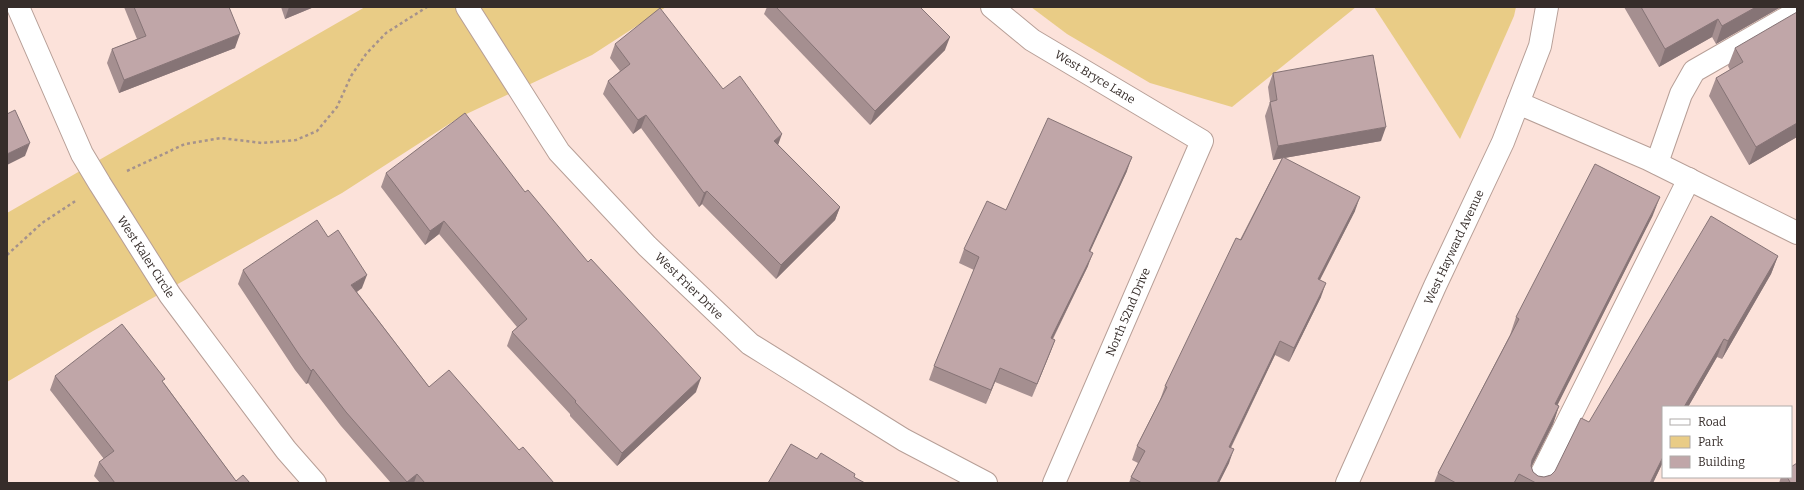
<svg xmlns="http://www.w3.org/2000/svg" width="1804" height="490" font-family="Bitter,serif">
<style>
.green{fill:#e9cc86}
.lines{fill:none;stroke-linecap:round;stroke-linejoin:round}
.street-casing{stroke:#b79f97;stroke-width:24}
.secondary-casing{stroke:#b79f97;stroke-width:24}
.path{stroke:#a5928c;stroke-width:2.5;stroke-dasharray:3 3;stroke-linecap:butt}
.street{stroke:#fff;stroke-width:22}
.secondary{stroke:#fff;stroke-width:22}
.wall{fill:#a58f90}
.shaded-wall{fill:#867476}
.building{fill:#c0a6a8;stroke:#867476}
.labels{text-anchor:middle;stroke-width:3.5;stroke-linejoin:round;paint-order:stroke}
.street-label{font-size:12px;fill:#362d2a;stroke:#fff}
</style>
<rect width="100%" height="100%" fill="#fce2da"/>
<!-- green -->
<g class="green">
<polygon points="365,7 666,7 592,55 460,117 342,193 93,331 7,382 7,213"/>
<polygon points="1031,7 1356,7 1232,107 1150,83 1067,34"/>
<polygon points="1374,7 1516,7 1514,16 1460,139"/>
</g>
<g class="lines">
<!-- street casing -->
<g class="street-casing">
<g id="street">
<polyline points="18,7 82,154 100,184 170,295 286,450 315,483"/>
<polyline points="467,7 559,152 647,246 750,344 904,440 986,483"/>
<polyline points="992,7 1032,40 1202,141 1054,483"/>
<polyline points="1518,103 1648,159 1797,233"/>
<polyline points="1657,163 1681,94 1694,71 1797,12"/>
<polyline points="1537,483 1689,179"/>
</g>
</g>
<!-- secondary casing -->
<g class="secondary-casing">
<polyline id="secondary" points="1347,483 1435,286 1503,142 1540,46 1547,7"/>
</g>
<!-- path -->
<g class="path">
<polyline points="127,171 185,144 221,138 262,143 296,140 317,131 337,107 351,76 366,54 386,33 427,7"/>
<polyline points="7,255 42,223 77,200"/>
</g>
<!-- street -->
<use href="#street" class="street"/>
<!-- secondary -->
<use href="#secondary" class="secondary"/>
</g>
<!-- wall -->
<g class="wall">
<polygon points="124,7 229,7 235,48 119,93 107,63 112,49 137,39"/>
<polygon points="281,7 314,7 285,19"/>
<polygon points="767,7 920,7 945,50 870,125 764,14"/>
<polygon points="1624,7 1781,7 1716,44 1712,37 1659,67"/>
<polygon points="615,44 723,89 840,207 835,220 776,279 702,204 699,207 641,128 633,134 603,94 608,81 620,71 610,58"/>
<polygon points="1735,48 1797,137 1749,165 1709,96 1716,78 1730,70 1728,66"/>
<polygon points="1273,73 1381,141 1284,158 1355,211 1320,280 1321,297 1289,362 1275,355 1231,448 1229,463 1219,483 1129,483 1131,477 1138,463 1132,460 1137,446 1160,400 1165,386 1282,158 1273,160 1265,116 1270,102 1268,87"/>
<polygon points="1127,171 1090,251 1088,266 1053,339 1055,340 1050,353 1032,397 995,382 986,404 929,380 934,366 974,270 959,263 964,249 1006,210"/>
<polygon points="386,173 525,192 696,392 617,466 570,416 570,414 507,346 512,332 517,327 439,234 425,245 381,187"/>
<polygon points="1653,215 1557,405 1559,406 1553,424 1531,467 1533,472 1538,476 1544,477 1551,475 1555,471 1589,422 1778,256 1771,274 1722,359 1717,357 1688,407 1663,407 1663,462 1653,483 1434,483 1438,473 1510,335 1516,317"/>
<polygon points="243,270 362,288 357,292 429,387 519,450 554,483 391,483 341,426 308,383 306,384 295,370 238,284"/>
<polygon points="55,376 164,383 236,481 250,483 100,483 94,476 99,462 104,459 50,390"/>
<polygon points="1781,477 1791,477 1797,483 1779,483"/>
</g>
<!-- shaded-wall -->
<g class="shaded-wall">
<polygon points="289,7 314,7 285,19"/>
<polygon points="1756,7 1781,7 1716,44 1722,26"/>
<polygon points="1718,19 1712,37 1659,67 1665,49"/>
<polygon points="240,34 235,48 119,93 124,80"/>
<polygon points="950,37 945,50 870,125 875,111"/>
<polygon points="646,115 641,128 633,134 638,120"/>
<polygon points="1797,123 1797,137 1749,165 1756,147"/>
<polygon points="1386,127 1381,141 1273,160 1278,146"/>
<polygon points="782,134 777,148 774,141"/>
<polygon points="30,143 25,156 7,165 7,154"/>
<polygon points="1132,157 1127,171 1084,265 1089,251"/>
<polygon points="707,191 702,204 699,207 704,193"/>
<polygon points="1360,197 1355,211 1313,293 1318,279"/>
<polygon points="1660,197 1653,215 1549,422 1555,404"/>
<polygon points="840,207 835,220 776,279 781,265"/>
<polygon points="444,221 439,234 425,245 430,231"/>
<polygon points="1093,253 1088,266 1046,352 1051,338"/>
<polygon points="1778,256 1771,274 1722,359 1728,341"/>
<polygon points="367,275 362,288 346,299 351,285"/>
<polygon points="1326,283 1321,297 1289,362 1294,348"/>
<polygon points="1724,339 1717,357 1688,407 1684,407"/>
<polygon points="1055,340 1050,353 1032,397 1037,384"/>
<polygon points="1280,341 1275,355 1224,461 1229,447"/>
<polygon points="1000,368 995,382 986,404 991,390"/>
<polygon points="313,369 308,383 306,384 311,371"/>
<polygon points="701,378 696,392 617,466 622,453"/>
<polygon points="1559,406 1553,424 1526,478 1532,460"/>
<polygon points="1234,449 1229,463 1219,483 1217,483"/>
<polygon points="1663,457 1663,462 1653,483 1650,483"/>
<polygon points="417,474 414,483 407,483 407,482"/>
</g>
<!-- building -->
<g class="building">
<polygon points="134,7 229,7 240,34 124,80 112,49 146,36"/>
<polygon points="776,7 920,7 950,37 875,111"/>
<polygon points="1641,7 1756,7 1722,26 1718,19 1665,49"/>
<polygon points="660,8 723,89 740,76 782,134 774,141 840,207 781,265 707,191 704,193 646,115 638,120 608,81 630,64 615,44"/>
<polygon points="1797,12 1797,123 1756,147 1716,78 1743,62 1735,48"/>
<polygon points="1373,55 1386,127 1278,146 1270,102 1277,100 1273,73"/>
<polygon points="15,110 30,143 7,154 7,114"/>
<polygon points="465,113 525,192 528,190 588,262 591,259 701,378 622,453 575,402 576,401 512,332 527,319 444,221 430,231 386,173"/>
<polygon points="1048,118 1132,157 1089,251 1093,253 1051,338 1055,340 1037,384 1000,368 991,390 934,366 979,257 964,249 987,201 1006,210"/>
<polygon points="1283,157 1360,197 1318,279 1326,283 1294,348 1280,341 1229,447 1234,449 1217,483 1142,483 1131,477 1145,451 1137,446 1167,387 1165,386 1236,238 1241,240"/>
<polygon points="1595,164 1660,197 1555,404 1559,406 1532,460 1531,466 1533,472 1538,476 1544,477 1551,475 1555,471 1581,418 1589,422 1711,216 1778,256 1728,341 1724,339 1684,407 1663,407 1663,457 1650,483 1536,483 1519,474 1514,483 1456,483 1438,473 1519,319 1516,317"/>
<polygon points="317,220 328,237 338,230 367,275 351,285 429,387 449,370 519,450 523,447 554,483 425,483 417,474 407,482 346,412 313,369 311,371 300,356 243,270"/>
<polygon points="122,324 165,379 162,381 236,481 243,475 250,483 115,483 99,462 114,451 55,376"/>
<polygon points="791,444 817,459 821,453 855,474 854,477 865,483 768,483"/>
<polygon points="1797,463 1797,483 1788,483 1790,482 1787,477 1791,477 1791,467"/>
</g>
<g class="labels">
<!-- street labels -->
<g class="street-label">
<text transform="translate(1095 77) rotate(31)" y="4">West Bryce Lane</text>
<text transform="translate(1454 247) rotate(-65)" y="4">West Hayward Avenue</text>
<text transform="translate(146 257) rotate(57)" y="4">West Kaler Circle</text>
<text transform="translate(689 286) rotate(44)" y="4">West Frier Drive</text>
<text transform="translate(1128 312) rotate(-67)" y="4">North 52nd Drive</text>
</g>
</g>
<!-- border -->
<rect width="1804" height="490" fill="none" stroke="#362d2a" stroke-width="16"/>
<!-- legend -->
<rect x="1662" y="406" width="130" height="72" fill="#ffffff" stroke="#afabaa"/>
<rect x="1670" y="419" width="20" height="6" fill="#ffffff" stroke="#afabaa"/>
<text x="1698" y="426" font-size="12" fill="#362d2a">Road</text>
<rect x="1670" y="436" width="20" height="12" fill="#e9cc86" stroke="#afabaa"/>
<text x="1698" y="446" font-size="12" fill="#362d2a">Park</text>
<rect x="1670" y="456" width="20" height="12" fill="#c0a6a8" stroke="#afabaa"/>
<text x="1698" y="466" font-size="12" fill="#362d2a">Building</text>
</svg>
